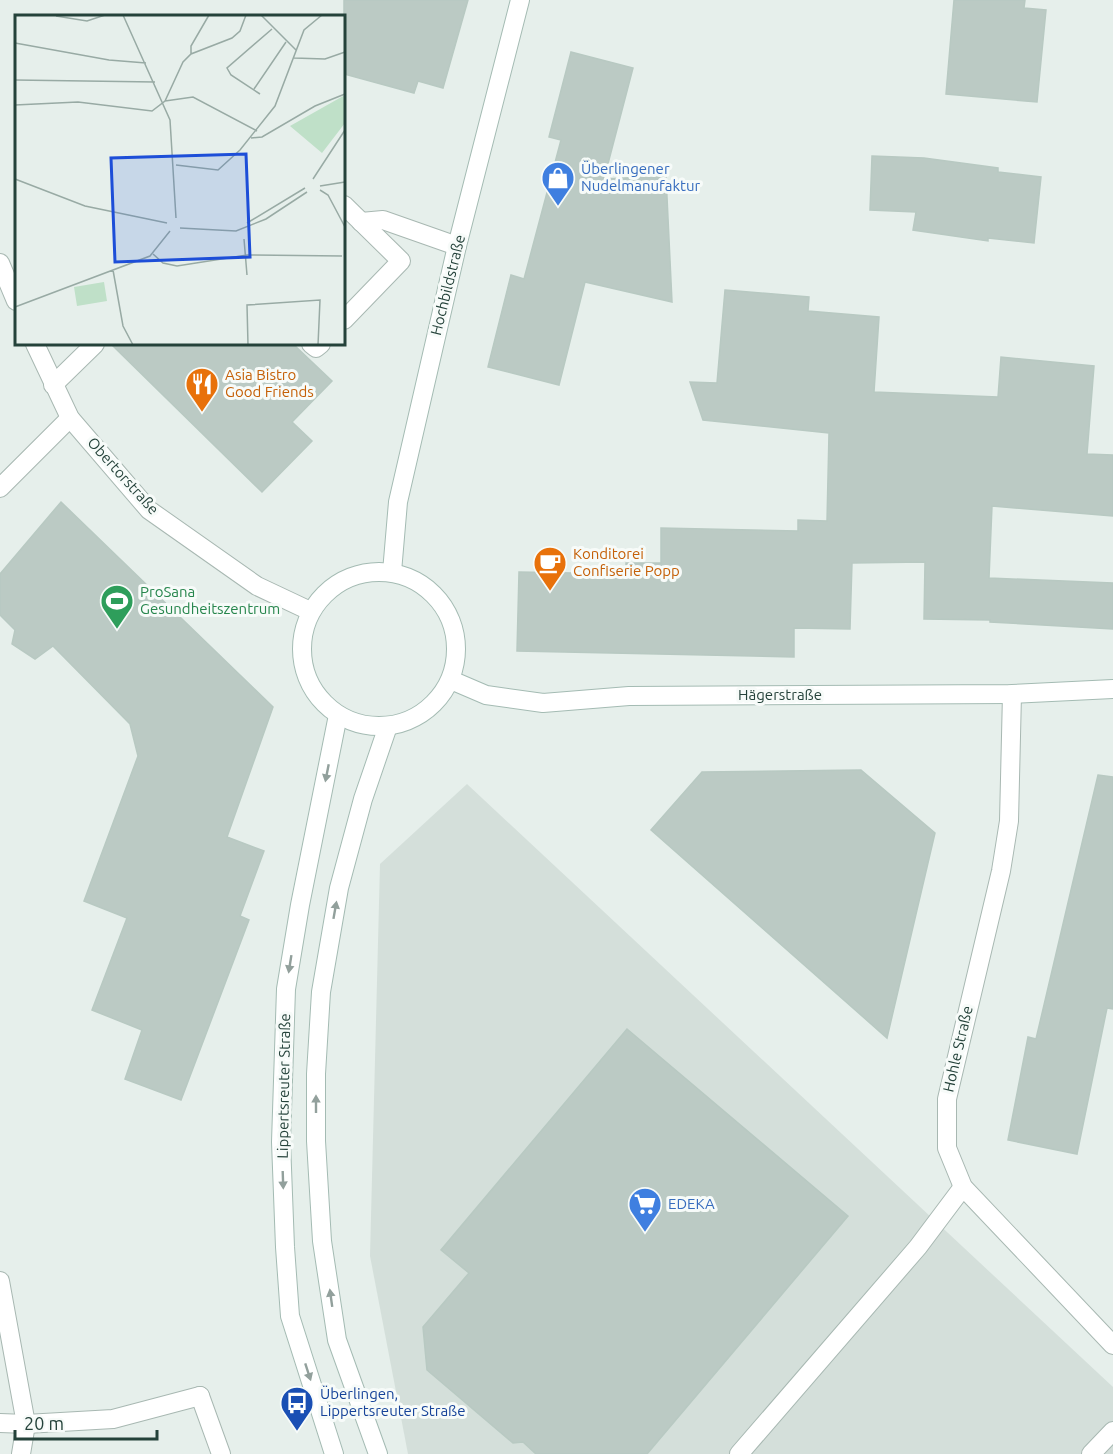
<svg xmlns="http://www.w3.org/2000/svg" width="1113" height="1454" font-family="Ubuntu,sans-serif">
<style>
.built{fill:#d4dfda}
.building{fill:#bbcac4;stroke:#b8c9c2;stroke-width:1.5}
.lines{fill:none;stroke-linecap:round;stroke-linejoin:round}
.lane-casing{stroke:#a8b8b2;stroke-width:20}
.street-casing{stroke:#a8b8b2;stroke-width:20}
.secondary-casing{stroke:#a4bbb3;stroke-width:20}
.lane{stroke:#fff;stroke-width:18}
.street{stroke:#fff;stroke-width:18}
.secondary{stroke:#fff;stroke-width:18}
.oneway{fill:#92a09c}
.labels{text-anchor:middle;stroke-width:6;stroke-linejoin:round;paint-order:stroke}
.shop-label{font-size:15px;fill:#366cbe;stroke:#f7fbf9;text-anchor:start}
.street-label{font-size:15px;fill:#24423a;stroke:#f7fbf9}
.food-label{font-size:15px;fill:#c56008;stroke:#f7fbf9;text-anchor:start}
.leisure-label{font-size:15px;fill:#27864d;stroke:#f7fbf9;text-anchor:start}
.transit-label{font-size:15px;fill:#164399;stroke:#f7fbf9;text-anchor:start}
.inset-road{fill:none;stroke:#98aaa4;stroke-width:1.5}
.view{fill:#1d4ed8;fill-opacity:0.15;stroke:#1d4ed8;stroke-width:3}
.inset-edge{fill:none;stroke:#24423a;stroke-width:3}
</style>
<rect width="100%" height="100%" fill="#e6efeb"/>
<!-- built -->
<polygon class="built" points="467,784 1113,1387 1113,1454 408,1454 370,1256 380,864"/>
<!-- building -->
<g class="building">
<polygon points="344,0 468,0 443,88 418,81 414,93 344,74"/>
<polygon points="954,0 1025,0 1024,8 1046,10 1037,102 946,94"/>
<polygon points="571,52 633,68 604,179 666,176 672,302 585,282 559,385 488,367 511,275 524,279 561,140 549,137"/>
<polygon points="872,156 924,158 998,168 998,172 1041,177 1034,243 988,238 988,241 913,230 916,212 870,210"/>
<polygon points="725,290 809,297 808,311 879,317 874,392 998,397 1001,357 1094,366 1087,454 1113,455 1113,516 992,506 989,578 1113,583 1113,629 990,622 990,620 924,619 925,562 852,563 850,629 794,628 794,657 517,651 519,572 626,574 626,563 661,563 661,528 798,531 798,520 827,521 829,433 703,420 690,382 717,383"/>
<polygon points="111,344 293,344 332,381 292,422 312,441 262,492"/>
<polygon points="61,502 273,707 227,837 264,851 240,916 249,920 181,1100 125,1079 142,1030 92,1010 127,918 84,901 138,756 130,724 53,646 35,659 12,644 15,630 0,615 0,574"/>
<polygon points="861,770 935,833 887,1038 651,830 702,772"/>
<polygon points="1098,775 1113,777 1113,1009 1107,1008 1077,1154 1008,1140 1028,1037 1036,1039"/>
<polygon points="627,1029 848,1216 647,1454 536,1454 523,1442 513,1443 427,1370 423,1327 469,1273 441,1250"/>
</g>
<g class="lines">
<!-- lane casing -->
<g class="lane-casing">
<g id="lane">
<polyline points="344,205 401,261 344,320"/>
<polyline points="361,222 383,220 457,246"/>
<polyline points="311,344 316,348 321,344"/>
<polyline points="53,385 95,344"/>
<polyline points="200,1396 221,1454"/>
<polyline points="739,1454 918,1247 963,1187"/>
<polyline points="1091,1454 1113,1431"/>
</g>
</g>
<!-- street casing -->
<g class="street-casing">
<g id="street">
<polyline points="0,263 16,301"/>
<polyline points="35,344 70,418 149,510 257,586 310,611"/>
<polyline points="0,488 70,418"/>
<polyline points="1012,694 1009,821 1001,871 947,1099 947,1148 963,1187 1113,1345"/>
<polyline points="0,1281 26,1424 21,1454"/>
<polyline points="0,1423 26,1424 113,1419 200,1396"/>
</g>
</g>
<!-- secondary casing -->
<g class="secondary-casing">
<g id="secondary">
<circle cx="379" cy="649" r="77"/>
<polyline points="392,572 398,502 457,246 520,0"/>
<polyline points="451,680 486,695 543,703 629,696 1012,694 1113,689"/>
<polyline points="334,1454 290,1316 285,1247 281,1142 286,989 300,905 338,715"/>
<polyline points="378,1454 337,1340 322,1241 316,1141 316,1074 321,992 339,888 363,799 388,726"/>
</g>
</g>
<!-- lane -->
<use href="#lane" class="lane"/>
<!-- street -->
<use href="#street" class="street"/>
<!-- secondary -->
<use href="#secondary" class="secondary"/>
</g>
<!-- one-way arrows -->
<defs><path id="oneway-solid" d="M-6-.8H1V-3.2L6.5 0L1 3.2V.8H-6Z" transform="scale(1.5)"/></defs>
<g class="oneway">
<use href="#oneway-solid" transform="translate(327 773) rotate(101)"/>
<use href="#oneway-solid" transform="translate(335 910) rotate(-80)"/>
<use href="#oneway-solid" transform="translate(290 964) rotate(99)"/>
<use href="#oneway-solid" transform="translate(316 1104) rotate(-90)"/>
<use href="#oneway-solid" transform="translate(283 1180) rotate(88)"/>
<use href="#oneway-solid" transform="translate(331 1298) rotate(-98)"/>
<use href="#oneway-solid" transform="translate(308 1372) rotate(72)"/>
</g>
<!-- icons -->
<defs>
<g id="shop-pin" transform="scale(1.725)"><path d="M0 17L-7.5 6A9.5 9.5 0 1 1 7.5 6Z" fill="#3f7fe0" stroke="#f7fbf9"/><path d="M-5-2.5h2.3a2.7 3.5 0 0 1 5.4 0H5L5.5 6h-11ZM-1.5-2.5h3a1.5 2.3 0 0 0-3 0Z" fill="#fff"/></g>
<g id="restaurant-pin" transform="scale(1.725)"><path d="M0 17L-7.5 6A9.5 9.5 0 1 1 7.5 6Z" fill="#e8710a" stroke="#f7fbf9"/><path d="M-5-6h1v4h1v-4h1v4h1v-4h1v5L-1.5 .5V6h-2V.5L-5-1ZM5-6V6H3V1.5H1.5Q1.5-4 5-6Z" fill="#fff"/></g>
<g id="cafe-pin" transform="scale(1.725)"><path d="M0 17L-7.5 6A9.5 9.5 0 1 1 7.5 6Z" fill="#e8710a" stroke="#f7fbf9"/><path d="M-5.5-4.5H6V0H3Q3 3.5 0 3.5H-2.5Q-5.5 3.5-5.5 0ZM3-3.2v2h1.7v-2ZM-6 4.5H4V6H-6Z" fill="#fff"/></g>
<g id="stadium-pin" transform="scale(1.725)"><path d="M0 17L-7.5 6A9.5 9.5 0 1 1 7.5 6Z" fill="#2e9e5b" stroke="#f7fbf9"/><path d="M0-5a6.5 5 0 1 0 0 10a6.5 5 0 1 0 0-10ZM-3.5-1.8h7v3.6h-7Z" fill="#fff"/></g>
<g id="supermarket-pin" transform="scale(1.725)"><path d="M0 17L-7.5 6A9.5 9.5 0 1 1 7.5 6Z" fill="#3f7fe0" stroke="#f7fbf9"/><path d="M-6-5.5h2.5l.6 2H6L4.5 2H-2.5L-4.4-4H-6ZM-1.5 3.2a1.3 1.3 0 1 0 .1 0ZM3 3.2a1.3 1.3 0 1 0 .1 0Z" fill="#fff"/></g>
<g id="bus-pin" transform="scale(1.725)"><path d="M0 17L-7.5 6A9.5 9.5 0 1 1 7.5 6Z" fill="#1a4fb4" stroke="#f7fbf9"/><path d="M-5-6H5V4H4V6H2V4H-2V6H-4V4H-5ZM-3.5-4V0h7V-4ZM-3.5 1.2v1.5H-2V1.2ZM2 1.2v1.5H3.5V1.2Z" fill="#fff"/></g>
</defs>
<g fill-rule="evenodd">
<use href="#shop-pin" x="558" y="178"/>
<use href="#restaurant-pin" x="202" y="384"/>
<use href="#cafe-pin" x="550" y="563"/>
<use href="#stadium-pin" x="117" y="601"/>
<use href="#supermarket-pin" x="645" y="1204"/>
<use href="#bus-pin" x="297" y="1403"/>
</g>
<g class="labels">
<!-- shop labels -->
<g class="shop-label">
<text x="581" y="174">Überlingener<tspan x="581" dy="17">Nudelmanufaktur</tspan></text>
<text x="668" y="1209">EDEKA</text>
</g>
<!-- street labels -->
<g class="street-label">
<text transform="translate(448 285) rotate(-76)" y="5">Hochbildstraße</text>
<text transform="translate(123 476) rotate(48)" y="5">Obertorstraße</text>
<text x="780" y="700">Hägerstraße</text>
<text transform="translate(958 1049) rotate(-77)" y="5">Hohle Straße</text>
<text transform="translate(284 1086) rotate(-89)" y="5">Lippertsreuter Straße</text>
</g>
<!-- food labels -->
<g class="food-label">
<text x="225" y="380">Asia Bistro<tspan x="225" dy="17">Good Friends</tspan></text>
<text x="573" y="559">Konditorei<tspan x="573" dy="17">Confiserie Popp</tspan></text>
</g>
<!-- leisure labels -->
<g class="leisure-label">
<text x="140" y="597">ProSana<tspan x="140" dy="17">Gesundheitszentrum</tspan></text>
</g>
<!-- transit labels -->
<g class="transit-label">
<text x="320" y="1399">Überlingen,<tspan x="320" dy="17">Lippertsreuter Straße</tspan></text>
</g>
</g>
<!-- overview -->
<g transform="translate(15 15)">
<rect width="330" height="330" fill="#e6efeb"/>
<path d="M 330,80 L 330,108 L 307,138 L 275,111 ZM 89,267 L 92,286 L 62,291 L 59,272 Z" fill="#bfe0c8"/>
<path class="inset-road" d="M 108,0 L 155,105 L 161,203M 246,0 L 281,35M 41,1 L 72,6 L 90,0M 0,28 L 94,45 L 131,48M 176,39 L 176,31 L 194,0M 279,43 L 310,44 L 330,37M 0,65 L 140,67M 239,74 L 271,27M 245,79 L 216,60 L 212,53 L 257,14M 150,86 L 178,82 L 242,116M 0,90 L 63,87 L 137,96 L 150,86 L 168,47 L 176,39 L 217,23 L 225,16 L 231,0M 236,123 L 247,122 L 300,91 L 330,79M 161,150 L 203,155 L 225,135 L 260,91 L 289,15 L 307,0M 0,164 L 70,191 L 152,208M 298,164 L 330,115M 305,171 L 330,167M 305,175 L 313,180 L 330,212M 232,208 L 290,173M 165,213 L 221,216 L 251,204 L 292,177M 229,224 L 232,260M 138,239 L 148,248 L 162,251 L 232,240 L 327,241M 98,255 L 108,311 L 118,330M 0,292 L 135,241 L 155,216M 233,330 L 232,290 L 305,285 L 303,330"/>
<path class="view" d="M 231,139 L 235,242 L 100,247 L 96,143 Z"/>
<rect width="330" height="330" class="inset-edge"/>
</g>
<!-- scale -->
<path d="M15 1430v9h142v-9" fill="none" stroke="#24423a" stroke-width="3"/>
<text x="24" y="1430" font-size="18" fill="#24423a" stroke="#f7fbf9" stroke-width="4.5" paint-order="stroke">20 m</text>
</svg>
